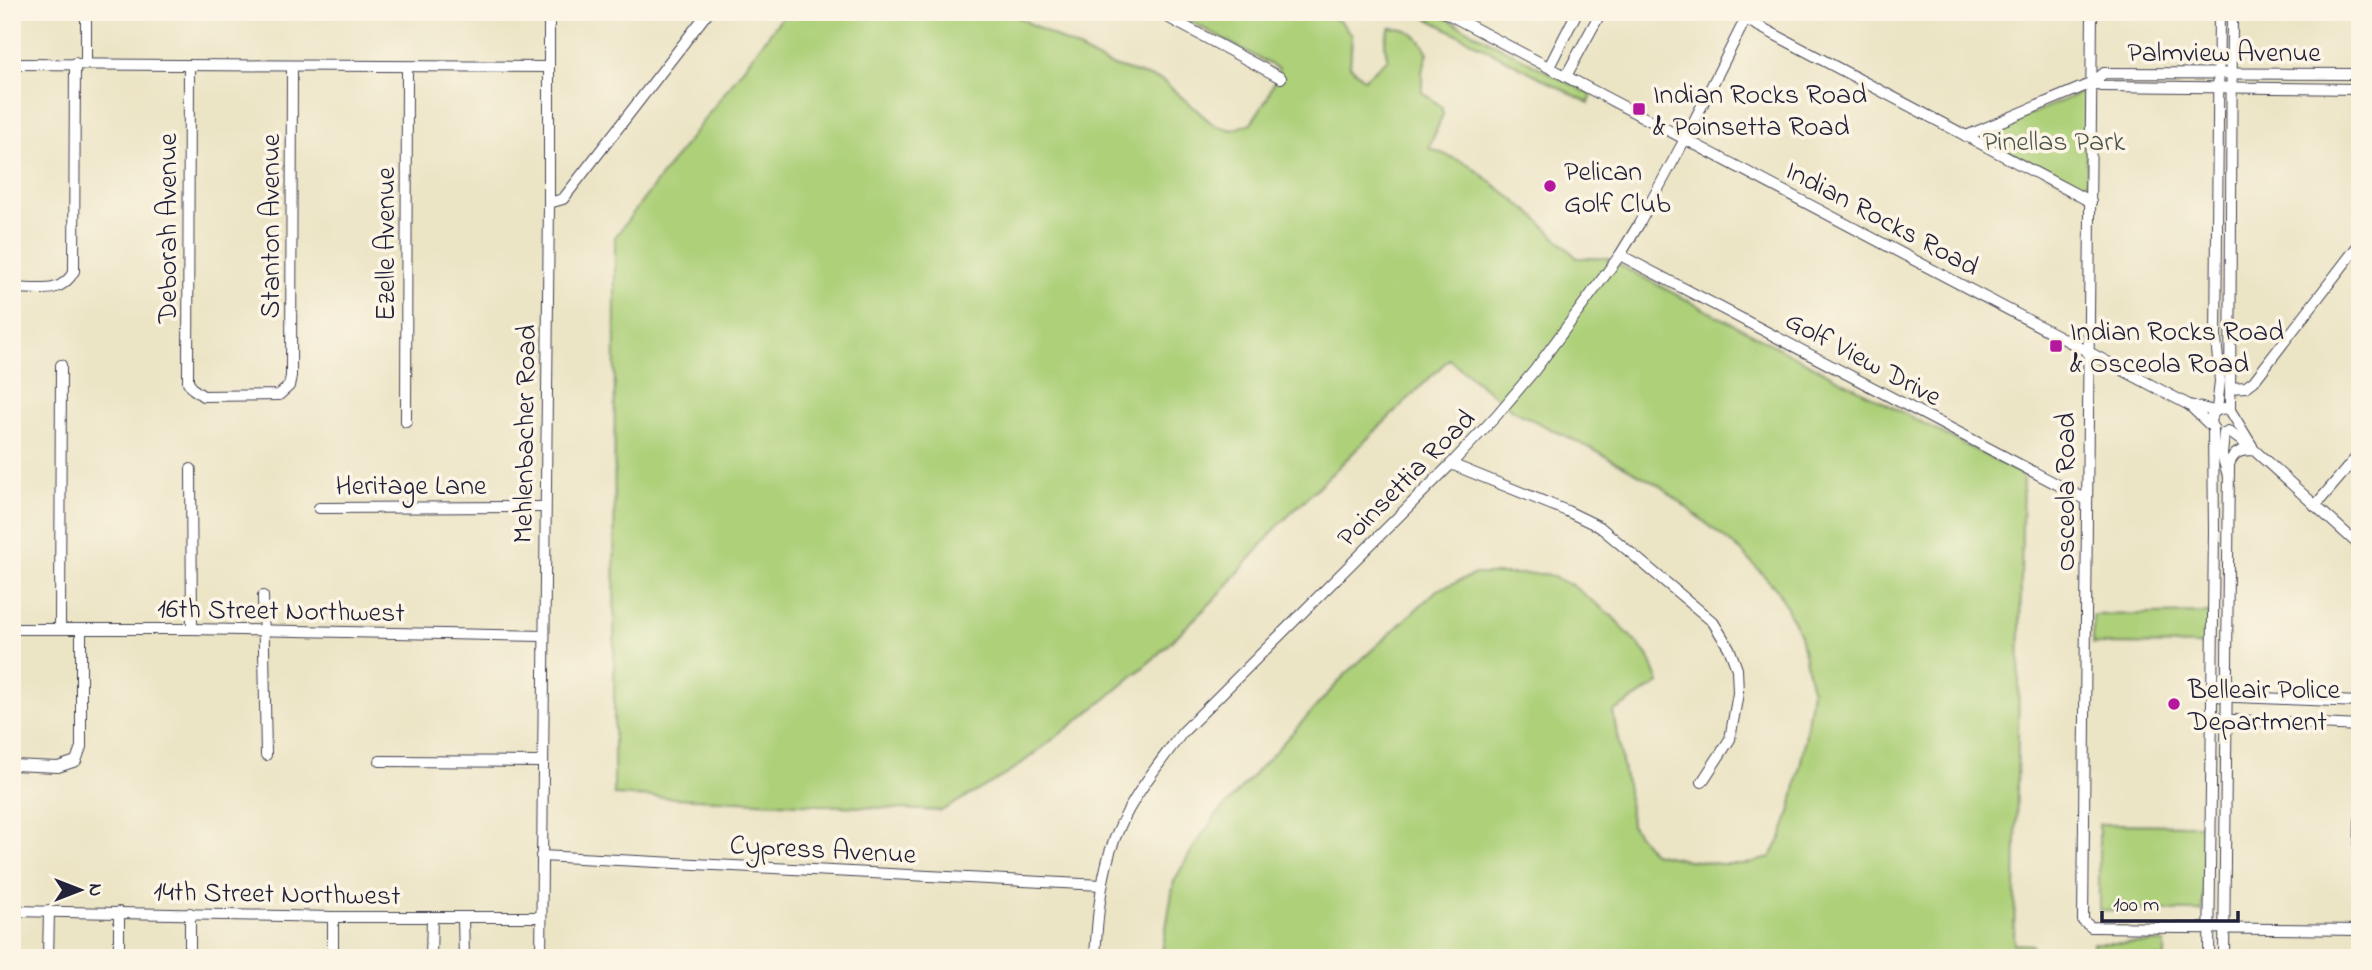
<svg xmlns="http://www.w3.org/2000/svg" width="2372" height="970" font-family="'Indie Flower',sans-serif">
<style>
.green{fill:#add079;stroke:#68795a;stroke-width:2}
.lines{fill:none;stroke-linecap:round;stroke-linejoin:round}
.minor-casing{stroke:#403f50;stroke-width:12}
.minor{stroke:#fff;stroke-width:10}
.poi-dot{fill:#b5179e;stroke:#fcf5e5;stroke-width:2.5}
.labels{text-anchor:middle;stroke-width:7;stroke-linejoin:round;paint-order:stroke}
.street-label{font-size:28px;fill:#22223b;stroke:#fcf5e5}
.poi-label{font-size:28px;fill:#22223b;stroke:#fcf5e5;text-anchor:start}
.park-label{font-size:28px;fill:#4c564e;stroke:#fcf5e5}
</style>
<rect width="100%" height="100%" fill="#fcf5e5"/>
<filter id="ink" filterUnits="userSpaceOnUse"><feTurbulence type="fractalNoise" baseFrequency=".0143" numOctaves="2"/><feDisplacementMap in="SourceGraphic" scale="14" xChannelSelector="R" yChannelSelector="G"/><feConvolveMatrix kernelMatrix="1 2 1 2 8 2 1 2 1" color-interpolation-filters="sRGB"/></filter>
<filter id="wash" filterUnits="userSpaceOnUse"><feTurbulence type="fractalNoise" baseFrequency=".00686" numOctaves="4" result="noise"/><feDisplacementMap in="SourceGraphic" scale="28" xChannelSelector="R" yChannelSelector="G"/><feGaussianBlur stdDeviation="1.57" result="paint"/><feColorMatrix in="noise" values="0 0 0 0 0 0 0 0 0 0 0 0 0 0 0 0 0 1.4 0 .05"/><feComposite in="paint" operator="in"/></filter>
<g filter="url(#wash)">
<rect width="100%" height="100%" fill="#ebe4c5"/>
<!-- green -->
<g class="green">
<path d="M 786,12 L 1008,12 L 1107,64 L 1163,81 L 1214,125 L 1232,130 L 1251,123 L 1267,99 L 1279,69 L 1188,20 L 1192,12 L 1321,12 L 1341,22 L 1352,35 L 1350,66 L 1364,79 L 1388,59 C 1384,47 1384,39 1390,28 C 1409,26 1420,37 1428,53 L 1422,72 L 1422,92 L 1441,106 L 1443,114 L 1429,148 L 1468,164 L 1532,214 L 1577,258 L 1606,258 L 2023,475 L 2014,944 L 2032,945 L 2033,950 L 2083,950 L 2083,958 L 1161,958 L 1174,881 L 1195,845 L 1216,816 L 1345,675 L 1437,590 L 1475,574 L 1546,574 L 1572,585 L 1612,616 L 1649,657 L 1659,683 L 1613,712 L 1629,800 L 1631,825 L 1653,853 L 1681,859 L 1721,864 L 1745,864 L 1770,858 L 1782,836 L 1791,809 L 1804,747 L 1812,690 L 1800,635 L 1779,592 L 1742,552 L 1660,486 L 1594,450 L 1512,410 L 1449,359 L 1278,526 L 1219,595 L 1153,659 L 1103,701 L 1009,773 L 941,811 L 614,795 L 615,237 Z"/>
<polygon points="1415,12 1434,12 1592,95 1589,103"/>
<polygon points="2080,93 2084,93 2087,97 2087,186 2085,189 2079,190 1987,141 1990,132"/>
<polygon points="2209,613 2209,645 2093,644 2093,615"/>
<polygon points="2099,824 2204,825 2203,911 2099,910"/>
<polygon points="2093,943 2165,943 2165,958 2092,958"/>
</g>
</g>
<g filter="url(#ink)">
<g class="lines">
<!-- minor casing -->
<g class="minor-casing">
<g id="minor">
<polyline points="1158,12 1281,78"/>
<polyline points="1444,12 2189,405 2215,411"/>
<polyline points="1732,12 2091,202"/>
<polyline points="2092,12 2083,921 2091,927 2360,930"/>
<polyline points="86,63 86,12"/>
<polyline points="12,64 549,67"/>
<polyline points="189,66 188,382 193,389 203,396 279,395 289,386 291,376 292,66"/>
<polyline points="1549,67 1577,12"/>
<polyline points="1566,76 1601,12"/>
<polyline points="2092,83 2102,86 2360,89"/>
<polyline points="1966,136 2092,83 2104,73 2360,74"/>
<polyline points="549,203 563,199 708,12"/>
<polyline points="1620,255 2087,500"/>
<path d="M 12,288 C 37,288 61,296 74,271 L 75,63"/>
<polyline points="2230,388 2246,387 2254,381 2360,243"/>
<polyline points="2189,405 2213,428"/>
<polyline points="2217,409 2220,381 2216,339 2219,12"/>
<polyline points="2230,410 2232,12"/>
<polyline points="406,422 407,67"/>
<polyline points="2211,425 2210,419 2215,411 2224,408 2230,410 2252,446"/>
<polyline points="2228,431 2254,450 2360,546"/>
<polyline points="2224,433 2222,455 2227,472"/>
<polyline points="1451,464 1567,511 1600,527 1713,622 1729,648 1737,669 1738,693 1730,739 1702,782"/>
<polyline points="191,469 192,629"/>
<polyline points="2315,506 2360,453"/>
<polyline points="319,508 545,507"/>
<polyline points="263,596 266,755"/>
<polyline points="60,628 61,365"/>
<polyline points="17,629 192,629 544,636"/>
<polyline points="2212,696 2360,702"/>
<polyline points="2212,719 2360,726"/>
<polyline points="380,761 541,762"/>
<polyline points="12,765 58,767 76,761 81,747 81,629"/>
<polyline points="541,856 1102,885"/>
<polyline points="12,911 333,917 541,917"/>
<polyline points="190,913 190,958"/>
<polyline points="463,918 464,958"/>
<polyline points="2358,930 2360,820"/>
<polyline points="48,958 49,911"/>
<polyline points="119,958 119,912"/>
<polyline points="333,958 333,917"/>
<polyline points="431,958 432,917"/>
<polyline points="541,958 549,203 549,12"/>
<path d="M 1095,958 C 1097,922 1100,886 1110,852 C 1124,807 1154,770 1182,733 L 1451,464 L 1496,416 L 1534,371 L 1620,255 L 1639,224 L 1685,139 L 1749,12"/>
<polyline points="2209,958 2214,531 2213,428"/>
<path d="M 2224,958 L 2229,465 C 2233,451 2242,450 2254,450"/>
</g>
</g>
<!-- minor -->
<use href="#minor" class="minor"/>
</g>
</g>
<!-- markers -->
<g class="poi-dot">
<rect x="1632" y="102" width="14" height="14" rx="3.5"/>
<circle cx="1550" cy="186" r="7"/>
<rect x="2049" y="339" width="14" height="14" rx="3.5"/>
<circle cx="2174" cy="704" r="7"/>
</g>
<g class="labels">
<!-- street labels -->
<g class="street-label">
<text x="2224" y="61">Palmview Avenue</text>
<text transform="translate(1883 217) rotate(28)" y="10">Indian Rocks Road</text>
<text transform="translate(269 226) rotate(-90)" y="10">Stanton Avenue</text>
<text transform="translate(166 228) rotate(-90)" y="10">Deborah Avenue</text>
<text transform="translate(384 244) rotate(-90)" y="10">Ezelle Avenue</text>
<text transform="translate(1864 357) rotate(28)" y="10">Golf View Drive</text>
<text transform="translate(523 434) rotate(-89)" y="10">Mehlenbacher Road</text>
<text transform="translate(1405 477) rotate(-45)" y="10">Poinsettia Road</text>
<text x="411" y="494">Heritage Lane</text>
<text transform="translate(2064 492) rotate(-90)" y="10">Osceola Road</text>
<text transform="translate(281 609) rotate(1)" y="10">16th Street Northwest</text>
<text transform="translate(823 848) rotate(3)" y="10">Cypress Avenue</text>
<text transform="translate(277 892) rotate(1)" y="10">14th Street Northwest</text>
</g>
<!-- poi labels -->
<g class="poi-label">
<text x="1653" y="103">Indian Rocks Road<tspan x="1653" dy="32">&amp; Poinsetta Road</tspan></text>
<text x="1564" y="180">Pelican<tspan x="1564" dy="32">Golf Club</tspan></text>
<text x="2070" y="340">Indian Rocks Road<tspan x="2070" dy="32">&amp; Osceola Road</tspan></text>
<text x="2188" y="698">Belleair Police<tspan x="2188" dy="32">Department</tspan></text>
</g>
<!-- park labels -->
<g class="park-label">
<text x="2054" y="150">Pinellas Park</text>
</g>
</g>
<!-- margin -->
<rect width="2372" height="970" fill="none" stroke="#fcf5e5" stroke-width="42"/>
<!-- north arrow -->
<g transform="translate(80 890) rotate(90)" stroke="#fcf5e5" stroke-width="5" paint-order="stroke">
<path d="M0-5L12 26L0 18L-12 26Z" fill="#22223b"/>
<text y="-10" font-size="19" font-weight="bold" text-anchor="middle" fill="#22223b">N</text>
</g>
<!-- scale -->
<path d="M2102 911v10h136v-10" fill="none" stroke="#22223b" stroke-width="3.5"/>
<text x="2113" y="911" font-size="21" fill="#22223b" stroke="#fcf5e5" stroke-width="5" paint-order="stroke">100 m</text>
</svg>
